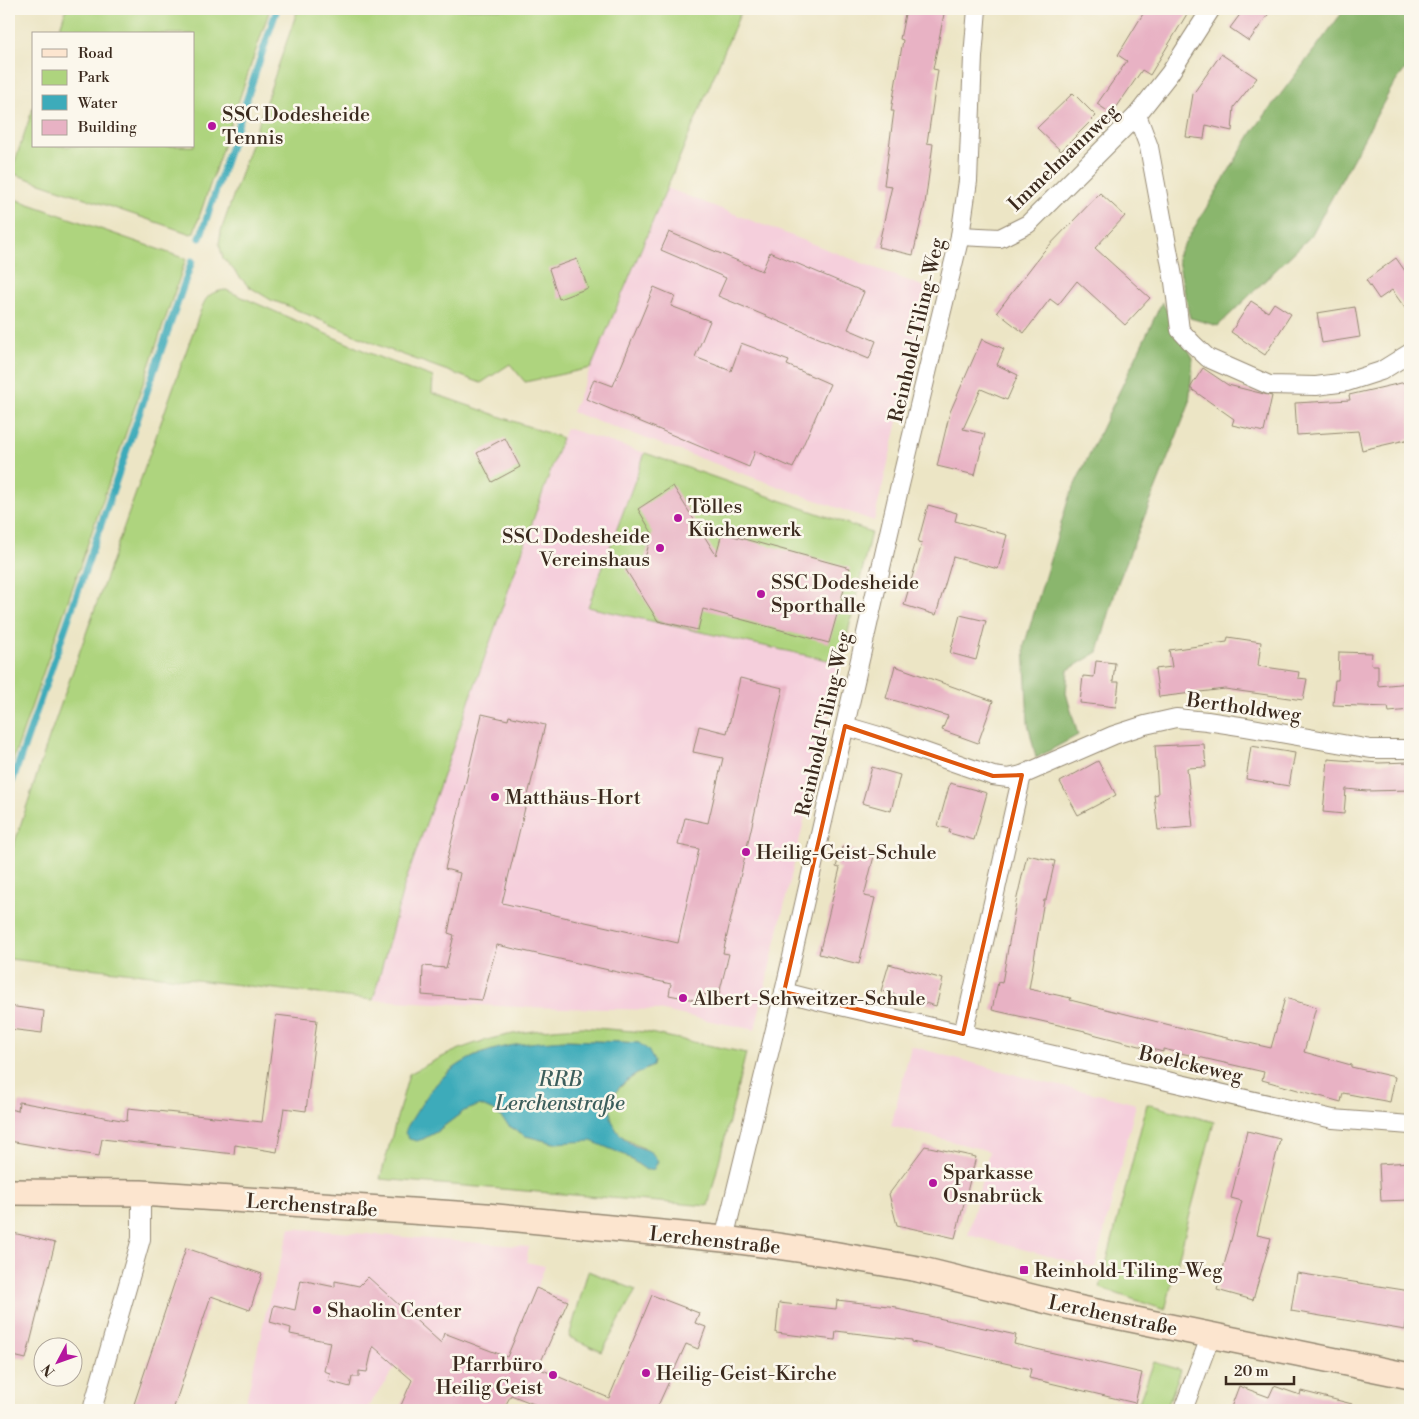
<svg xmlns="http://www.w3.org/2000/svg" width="1419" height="1419" font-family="'Libre Bodoni',serif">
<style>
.built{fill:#f5cfdc}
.green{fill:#aed47e;stroke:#747f4e;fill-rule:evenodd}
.forest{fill:#8ab66d;stroke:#627046}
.water{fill:#3dabba;stroke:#3c6a6c}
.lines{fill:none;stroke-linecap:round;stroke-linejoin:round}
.stream{stroke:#3dabba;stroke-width:7}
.building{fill:#e8b2c4}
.street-casing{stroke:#948872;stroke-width:20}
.secondary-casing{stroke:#948872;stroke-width:28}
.street{stroke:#fff;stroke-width:18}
.secondary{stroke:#fce5cf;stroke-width:25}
.marked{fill:none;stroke:#df570d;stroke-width:4;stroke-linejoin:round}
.poi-dot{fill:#b5179e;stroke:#fbf7ec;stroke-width:2}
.labels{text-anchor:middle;stroke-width:5;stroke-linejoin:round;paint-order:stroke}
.poi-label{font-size:20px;fill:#3b2a1e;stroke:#fbf7ec;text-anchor:start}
.street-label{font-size:20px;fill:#3b2a1e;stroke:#fbf7ec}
.water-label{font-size:21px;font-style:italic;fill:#3c5e5c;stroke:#fbf7ec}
</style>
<rect width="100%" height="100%" fill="#fbf7ec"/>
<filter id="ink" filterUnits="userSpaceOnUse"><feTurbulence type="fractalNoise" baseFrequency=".02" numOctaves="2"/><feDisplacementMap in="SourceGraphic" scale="10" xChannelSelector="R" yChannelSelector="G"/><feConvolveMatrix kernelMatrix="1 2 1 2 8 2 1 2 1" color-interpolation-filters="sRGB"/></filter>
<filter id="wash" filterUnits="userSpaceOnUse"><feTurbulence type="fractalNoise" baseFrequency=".0096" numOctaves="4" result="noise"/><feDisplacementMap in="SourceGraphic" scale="20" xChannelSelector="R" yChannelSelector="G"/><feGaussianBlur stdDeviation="1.12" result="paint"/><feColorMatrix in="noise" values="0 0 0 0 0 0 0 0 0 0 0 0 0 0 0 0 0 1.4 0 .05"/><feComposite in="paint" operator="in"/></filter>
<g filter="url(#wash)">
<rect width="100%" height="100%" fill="#ece5c5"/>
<!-- built -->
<g class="built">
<polygon points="667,188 930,289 874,521 572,412"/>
<polygon points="566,428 645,453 588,607 841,663 755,1030 658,1010 519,1007 373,1000 404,886"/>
<polygon points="911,1046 1046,1083 1106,1096 1136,1104 1095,1268 968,1235 989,1151 891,1126"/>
<polygon points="290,1228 529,1247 526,1262 545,1266 537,1288 568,1301 538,1369 445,1333 440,1344 425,1336 393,1371 366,1410 244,1410 267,1307"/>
</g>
<!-- green -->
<g class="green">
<polygon points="66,9 270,9 194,232 191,234 11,173 34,105 34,146 194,146 194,34 58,34"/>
<polygon points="298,9 742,9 591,368 525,382 510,364 481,383 387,349 288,306 271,300 248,286 223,258 219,244 221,231"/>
<polygon points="9,197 186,259 9,772"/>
<path d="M 226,290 L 381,358 L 433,377 L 432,393 L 562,438 L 404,886 L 373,1000 L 9,959 L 9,860 L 49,738 L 199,315 C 205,299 207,292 226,290 Z"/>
<polygon points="645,453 871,532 841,663 588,607"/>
<path d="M 582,1027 L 645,1032 L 746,1053 L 708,1206 L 380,1179 L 409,1074 C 434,1061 459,1047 487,1040 C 519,1031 549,1029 582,1027 ZM 565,1040 L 622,1042 L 639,1043 L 653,1066 C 639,1072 622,1082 613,1096 C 611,1099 611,1103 610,1107 C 606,1128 627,1142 644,1148 L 646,1170 L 625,1155 L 591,1140 L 554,1143 L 526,1136 L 509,1126 L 496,1112 L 480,1105 L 464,1111 L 436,1132 L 423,1139 L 407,1127 L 434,1087 L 448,1072 L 462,1063 L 479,1054 Z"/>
<polygon points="1147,1104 1214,1122 1165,1310 1100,1288"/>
<polygon points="588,1271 636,1290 602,1352 569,1337"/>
<polygon points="1154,1362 1181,1370 1166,1410 1136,1410"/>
</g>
<!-- forest -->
<g class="forest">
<polygon points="1345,9 1410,9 1410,63 1392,87 1311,236 1218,326 1190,318 1177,256 1253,131"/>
<polygon points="1162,302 1193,358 1189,405 1118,583 1098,652 1068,670 1066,693 1078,735 1036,758 1028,723 1024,646 1069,497"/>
</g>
<!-- water -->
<path class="water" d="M 565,1040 L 622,1042 L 639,1043 L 648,1050 L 654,1061 L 653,1066 C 639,1072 621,1082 613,1096 C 612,1098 611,1101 611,1103 C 608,1120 616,1133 630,1143 C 642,1151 649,1146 658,1161 L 654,1169 L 646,1170 L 625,1155 L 591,1141 L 554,1143 L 526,1136 L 509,1126 L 496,1112 L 480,1105 L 464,1111 L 436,1132 L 423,1139 L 417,1141 L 409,1139 L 405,1133 L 407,1127 C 419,1108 431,1086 449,1072 C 482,1045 524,1043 565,1040 Z"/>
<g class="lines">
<!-- stream -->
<g class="stream">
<polyline points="200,238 277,9"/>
<polyline points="9,791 192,261"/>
</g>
</g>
<g id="blocks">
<!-- building -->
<g class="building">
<polygon points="906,9 945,9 933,69 938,70 927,143 933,144 925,204 913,255 878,247 892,186 884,185 894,111 891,111 903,40 900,39"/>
<polygon points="1146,9 1190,9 1150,75 1142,70 1112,114 1097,104 1127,61 1118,55"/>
<polygon points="1244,9 1272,9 1249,41 1230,28"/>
<polygon points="1221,54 1257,78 1234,107 1232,131 1206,125 1204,139 1186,137 1193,94"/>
<polygon points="1073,93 1096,116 1061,151 1037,128"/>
<polygon points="1100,193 1125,216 1095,248 1150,298 1125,325 1077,281 1058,305 1050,299 1024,333 997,312 1043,252"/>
<polygon points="669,232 762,271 770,252 864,292 848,329 876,341 869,359 718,296 726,278 661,250"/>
<polygon points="1396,258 1410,278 1410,315 1392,290 1379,299 1366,280"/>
<polygon points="577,259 588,288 559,299 549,269"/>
<polygon points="654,287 675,296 671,306 710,321 695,357 731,371 741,343 789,361 787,365 830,384 793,468 755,451 749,467 586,399 594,379 613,386"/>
<polygon points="1251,301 1268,312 1274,303 1291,314 1265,355 1231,332"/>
<polygon points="1355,307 1360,337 1322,343 1317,313"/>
<polygon points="982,339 1004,349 997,365 1018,375 1007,400 981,389 963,429 985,434 975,475 937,466 950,412"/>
<polygon points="1203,368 1228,385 1272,396 1264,432 1232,425 1234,419 1190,388"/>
<polygon points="1410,381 1410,439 1362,450 1358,431 1297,435 1295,403 1350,400 1349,395"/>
<polygon points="505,438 520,467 492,482 477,453"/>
<polygon points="673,486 716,555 722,533 850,568 829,643 703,609 698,630 658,621 626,570 645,558 652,533 638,509"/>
<polygon points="928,505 957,513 955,521 1007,535 998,569 953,557 936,615 904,605 922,543 918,542"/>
<polygon points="960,615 986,621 976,660 950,653"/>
<polygon points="1228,637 1261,642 1258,666 1299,672 1298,678 1307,679 1303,700 1225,689 1159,697 1155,669 1172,667 1169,650 1227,642"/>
<polygon points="1339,652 1372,653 1371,665 1378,665 1378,686 1410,683 1410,710 1389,712 1388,707 1333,705 1335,680 1338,680"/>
<polygon points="1096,661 1115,663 1113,682 1119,682 1116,707 1080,703 1083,676 1094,677"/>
<polygon points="895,666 993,701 978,743 942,730 948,716 886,698"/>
<polygon points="740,678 783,688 723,953 729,954 718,998 702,994 700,1001 669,995 671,984 497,945 482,1000 422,995 423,966 446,968 454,935 448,933 460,873 445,869 482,714 508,720 509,716 545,725 502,903 678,943 699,849 678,845 685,818 708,823 723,758 693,752 699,726 727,733"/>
<polygon points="1204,744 1206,767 1187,768 1193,827 1158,830 1154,795 1158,794 1155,746"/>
<polygon points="1251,746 1295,753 1289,786 1246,779"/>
<polygon points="1328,759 1379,763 1410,762 1410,790 1367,791 1346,789 1344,814 1323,812"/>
<polygon points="1098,761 1116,795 1078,815 1060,782"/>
<polygon points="872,767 900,775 891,811 862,803"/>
<polygon points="950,783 987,793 974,840 949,833 950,829 938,826"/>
<polygon points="842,847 874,856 864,896 875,898 859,964 819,954 840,868 836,867"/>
<polygon points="1027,855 1055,861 1046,900 1044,900 1029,989 1071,998 1070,1000 1174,1026 1271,1048 1285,998 1316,1007 1304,1052 1351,1065 1351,1067 1395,1077 1390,1102 1343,1093 1341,1102 1262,1080 1264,1072 1163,1049 1163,1052 1085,1032 1085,1031 992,1010 998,982 1002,983 1016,902"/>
<polygon points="889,964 943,979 936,1006 881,991"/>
<polygon points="9,1006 44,1011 42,1033 9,1029"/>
<polygon points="276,1015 317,1020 306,1111 284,1108 277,1152 235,1145 234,1154 102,1139 99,1156 9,1141 9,1109 18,1111 19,1102 127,1121 128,1108 262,1122"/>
<polygon points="1247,1131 1280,1139 1257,1235 1271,1238 1253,1300 1217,1290 1242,1201 1231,1198"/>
<polygon points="925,1146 976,1157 955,1238 897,1225 889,1194"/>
<polygon points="1410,1162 1410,1200 1381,1201 1379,1164"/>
<polygon points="9,1232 55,1243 26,1359 9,1355"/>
<polygon points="186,1248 262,1274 250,1310 211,1296 173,1410 132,1410"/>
<polygon points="1297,1273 1410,1291 1410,1300 1405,1330 1291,1311"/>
<polygon points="368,1277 441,1343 444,1333 507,1357 536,1288 568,1301 538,1368 609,1398 652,1295 699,1313 695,1323 706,1327 698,1349 686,1344 656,1410 549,1410 511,1395 503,1410 399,1410 412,1380 373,1346 367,1372 359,1371 359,1377 352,1377 350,1387 328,1381 330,1373 324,1371 330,1342 290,1334 291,1328 270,1322 274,1305 295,1310 301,1280 335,1287 335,1281 359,1286"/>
<polygon points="837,1300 897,1307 897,1309 1016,1335 1014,1344 1142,1373 1135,1403 1029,1378 1031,1369 912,1342 912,1340 836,1331 835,1340 776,1333 779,1303 836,1309"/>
<polygon points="1239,1386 1269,1397 1274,1386 1300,1395 1301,1391 1352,1404 1351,1410 1230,1410"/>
</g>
</g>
</g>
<g filter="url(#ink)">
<use href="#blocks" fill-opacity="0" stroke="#948872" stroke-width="1"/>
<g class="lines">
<!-- street casing -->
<g class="street-casing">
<g id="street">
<polyline points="1137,115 1149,147 1174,282 1180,330 1193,344 1208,358 1269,385 1316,386 1347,382 1381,371 1410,353"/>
<polyline points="960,236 1000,238 1028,224 1137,115 1170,73 1211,9"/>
<polyline points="845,726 879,736 993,776 1008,778 1022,775 1114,735 1145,725 1176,718 1207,721 1246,727 1371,749 1410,749"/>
<polyline points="784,992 823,1002 1333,1119 1410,1125"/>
<polyline points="963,1034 1022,775"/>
<polyline points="724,1239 784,992 899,489 960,236 968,181 973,57 977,9"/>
<polyline points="92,1410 141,1239 141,1193"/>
<polyline points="1183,1410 1211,1335"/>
</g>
</g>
<!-- secondary casing -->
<g class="secondary-casing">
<polyline id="secondary" points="9,1192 141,1193 486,1216 724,1239 770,1245 832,1254 918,1269 1072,1307 1410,1376"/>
</g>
<!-- street -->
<use href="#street" class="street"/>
<!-- secondary -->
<use href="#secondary" class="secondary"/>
</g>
</g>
<!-- marked area -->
<path class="marked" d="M 845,726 L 993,776 L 1022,775 L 963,1034 L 784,992 Z"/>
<!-- markers -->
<g class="poi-dot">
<circle cx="212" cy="126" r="5"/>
<circle cx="678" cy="518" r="5"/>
<circle cx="660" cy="548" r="5"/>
<circle cx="761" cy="594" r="5"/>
<circle cx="495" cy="797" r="5"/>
<circle cx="746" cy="852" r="5"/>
<circle cx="683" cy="998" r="5"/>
<circle cx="933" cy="1183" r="5"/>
<rect x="1019" y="1265" width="10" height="10" rx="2.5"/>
<circle cx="317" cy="1310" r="5"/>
<circle cx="646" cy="1373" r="5"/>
<circle cx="553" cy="1375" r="5"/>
</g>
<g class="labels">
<!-- poi labels -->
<g class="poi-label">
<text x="222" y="121">SSC Dodesheide<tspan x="222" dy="23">Tennis</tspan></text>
<text x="688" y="513">Tölles<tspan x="688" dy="23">Küchenwerk</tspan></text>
<text x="650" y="543" text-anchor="end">SSC Dodesheide<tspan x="650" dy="23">Vereinshaus</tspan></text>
<text x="771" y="589">SSC Dodesheide<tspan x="771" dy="23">Sporthalle</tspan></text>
<text x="505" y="804">Matthäus-Hort</text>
<text x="756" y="859">Heilig-Geist-Schule</text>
<text x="693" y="1005">Albert-Schweitzer-Schule</text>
<text x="943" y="1179">Sparkasse<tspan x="943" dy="23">Osnabrück</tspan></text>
<text x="1034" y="1277">Reinhold-Tiling-Weg</text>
<text x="327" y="1317">Shaolin Center</text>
<text x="543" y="1371" text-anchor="end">Pfarrbüro<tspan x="543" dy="23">Heilig Geist</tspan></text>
<text x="656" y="1380">Heilig-Geist-Kirche</text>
</g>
<!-- street labels -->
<g class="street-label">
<text transform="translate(1063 157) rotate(-44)" y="7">Immelmannweg</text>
<text transform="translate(916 330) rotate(-77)" y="7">Reinhold-Tiling-Weg</text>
<text transform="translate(1244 707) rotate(8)" y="7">Bertholdweg</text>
<text transform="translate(823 724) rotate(-77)" y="7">Reinhold-Tiling-Weg</text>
<text transform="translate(1191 1064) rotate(13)" y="7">Boelckeweg</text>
<text transform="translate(312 1205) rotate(4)" y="7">Lerchenstraße</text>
<text transform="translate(715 1240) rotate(6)" y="7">Lerchenstraße</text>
<text transform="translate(1113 1315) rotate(12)" y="7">Lerchenstraße</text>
</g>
<!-- water labels -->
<g class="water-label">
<text x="560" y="1086">RRB<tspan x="560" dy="24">Lerchenstraße</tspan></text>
</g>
</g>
<!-- margin -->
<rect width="1419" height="1419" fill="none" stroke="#fbf7ec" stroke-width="30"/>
<!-- legend -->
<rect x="32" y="32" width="162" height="115" fill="#fbf7ec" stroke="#aea59a"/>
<rect x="42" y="49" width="25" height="8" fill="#fce5cf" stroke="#aea59a"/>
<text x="78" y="58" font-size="15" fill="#3b2a1e">Road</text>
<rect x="42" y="70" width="25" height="15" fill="#aed47e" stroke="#aea59a"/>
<text x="78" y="82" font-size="15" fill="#3b2a1e">Park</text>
<rect x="42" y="95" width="25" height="15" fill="#3dabba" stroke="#aea59a"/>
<text x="78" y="108" font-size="15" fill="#3b2a1e">Water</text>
<rect x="42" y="120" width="25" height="15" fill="#e8b2c4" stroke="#aea59a"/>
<text x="78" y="132" font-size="15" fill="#3b2a1e">Building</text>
<!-- north arrow -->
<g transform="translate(58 1362) rotate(229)"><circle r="24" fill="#fbf7ec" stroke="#aea59a"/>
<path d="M0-4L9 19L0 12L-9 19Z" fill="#b5179e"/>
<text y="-8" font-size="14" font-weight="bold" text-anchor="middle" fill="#3b2a1e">N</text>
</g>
<!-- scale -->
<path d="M1226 1376v8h68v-8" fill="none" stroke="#3b2a1e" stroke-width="2.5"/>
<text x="1234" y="1376" font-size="15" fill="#3b2a1e" stroke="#fbf7ec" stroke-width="4" paint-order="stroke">20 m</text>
</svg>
